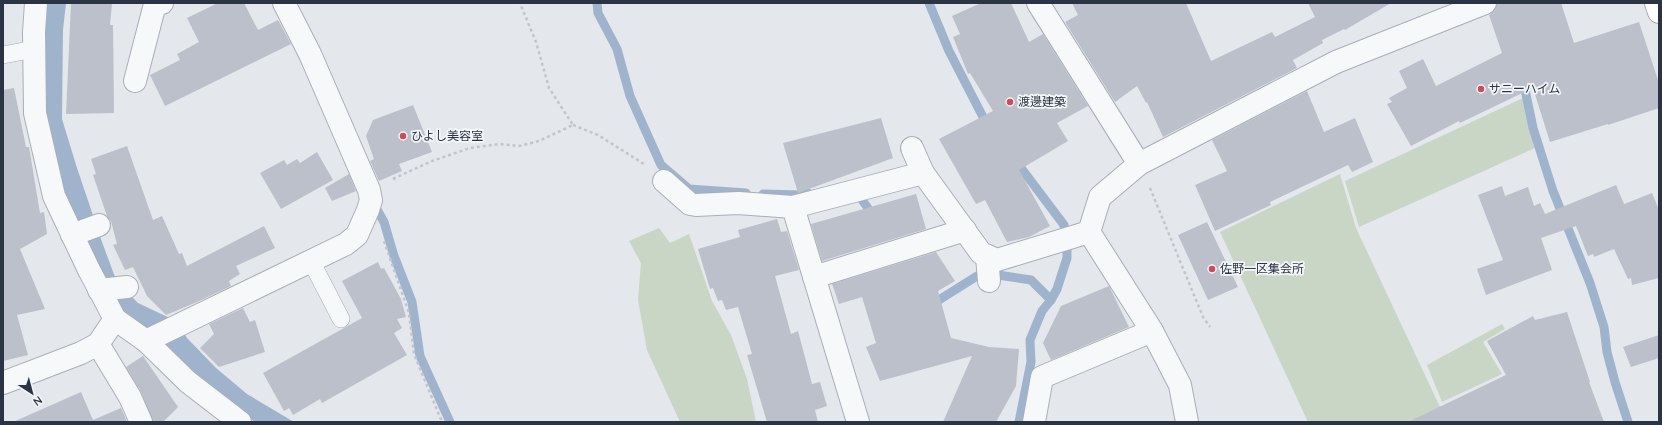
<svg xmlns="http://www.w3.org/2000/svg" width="1662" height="425" font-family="Quicksand,'Noto Sans JP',sans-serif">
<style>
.green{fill:#c9d6c5}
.water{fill:#9fb4cc}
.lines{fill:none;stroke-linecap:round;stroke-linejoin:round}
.stream{stroke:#9fb4cc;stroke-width:9}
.building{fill:#bbc0ca}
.service-casing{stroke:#a9aeb7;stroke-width:18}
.minor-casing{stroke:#a9aeb7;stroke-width:24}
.secondary-casing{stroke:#a9aeb7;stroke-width:24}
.path{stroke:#c2c5cb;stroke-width:2.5;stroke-dasharray:3 3;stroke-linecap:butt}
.service{stroke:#f7f8fa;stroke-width:17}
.minor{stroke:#f7f8fa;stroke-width:22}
.secondary{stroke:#fff;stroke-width:22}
.poi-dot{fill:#d1495b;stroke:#f4f6f9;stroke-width:1.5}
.labels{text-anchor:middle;stroke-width:3.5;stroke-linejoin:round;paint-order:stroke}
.poi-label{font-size:12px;fill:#2b3445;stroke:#f4f6f9;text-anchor:start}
</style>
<rect width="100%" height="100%" fill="#e4e7ec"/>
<!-- green -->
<g class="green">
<polygon points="1523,98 1535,148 1359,227 1345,181"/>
<polygon points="1340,174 1356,228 1447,422 1308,422 1220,232"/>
<polygon points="659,228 670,243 689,234 712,301 731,335 747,379 756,422 680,422 647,350 638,300 641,263 629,241"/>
<polygon points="1502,324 1505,329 1483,342 1502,374 1442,402 1427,365"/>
</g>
<!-- water -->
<polygon class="water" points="44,3 66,3 63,30 62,119 77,168 102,242 115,277 125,290 138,303 176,321 187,338 216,368 247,394 294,422 255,422 230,404 120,309 66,198 59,177 44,109"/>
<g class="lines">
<!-- stream -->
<g class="stream">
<polyline points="597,3 598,13 617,49 630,96 661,165 689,189 746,193"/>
<polyline points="929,3 949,51 983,117 989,125"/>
<polyline points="1523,80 1533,128 1553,191 1590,283 1604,327 1607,352 1615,382 1628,422"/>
<polyline points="1015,160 1064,225 1067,248 1067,258 1057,289 1051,300 1042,311 1030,340 1031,362 1019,422"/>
<polyline points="856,191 874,217"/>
<polyline points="763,194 801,195 808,193"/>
<polyline points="375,206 384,222 394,256 412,302 420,356 450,422"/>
<polyline points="931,305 977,276 998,275 1031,280 1051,300"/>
</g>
</g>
<!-- building -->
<g class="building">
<polygon points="71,3 112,4 110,25 113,25 114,113 66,114"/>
<polygon points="218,3 244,3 258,30 278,20 291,44 165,106 150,75 180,60 177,54 199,42 187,18"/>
<polygon points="981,3 1011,3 1029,42 1043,34 1088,106 1057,123 1068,141 1019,170 1050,226 1029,237 1007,242 985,200 976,204 939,139 993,111 970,73 968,74 953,37 960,34 952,16"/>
<polygon points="1072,3 1186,3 1211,61 1272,32 1275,37 1315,17 1308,3 1391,3 1345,30 1344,29 1322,40 1323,43 1293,60 1297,68 1163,137 1147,102 1146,103 1137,86 1115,102 1065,22 1078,15"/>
<polygon points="1497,3 1561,3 1574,43 1639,22 1659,83 1659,108 1608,125 1608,124 1550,142 1533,88 1460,123 1459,121 1411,146 1387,104 1392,102 1389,98 1407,88 1399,71 1423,59 1436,86 1502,53 1489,15 1495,10"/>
<polygon points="14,88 26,147 29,147 40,213 44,212 47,234 20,249 45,309 17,315 28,355 3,361 3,90"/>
<polygon points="1307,91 1324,132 1355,118 1373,162 1352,172 1348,165 1270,202 1271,205 1215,231 1195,185 1227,171 1212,140"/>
<polygon points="413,105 432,152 399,164 402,171 379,181 370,161 374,159 366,136 373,120"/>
<polygon points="881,118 893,158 798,193 783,143"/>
<polygon points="127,146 153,220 162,216 179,254 182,253 187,266 264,226 275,248 236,266 240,274 229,281 231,286 197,302 166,315 147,296 133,267 125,270 113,245 117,244 111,221 107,216 93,175 96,174 91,159"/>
<polygon points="317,152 333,180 281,209 260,173 284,160 287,165 297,159 300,163"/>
<polygon points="349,174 356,191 332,201 325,188"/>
<polygon points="1616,185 1624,204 1652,193 1659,210 1659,278 1632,285 1631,278 1628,279 1614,249 1594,257 1593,254 1588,256 1576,226 1541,238 1552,270 1486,295 1477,269 1503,260 1478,195 1502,186 1505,196 1528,187 1534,206 1540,203 1545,214"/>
<polygon points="916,194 926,229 822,261 811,224"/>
<polygon points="777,219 781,232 787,231 799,270 775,276 791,334 798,331 812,384 820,382 827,406 815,410 818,422 767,422 747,355 752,354 738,307 726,310 722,300 718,301 713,288 710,289 698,249 740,237 738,230"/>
<polygon points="1207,222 1238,287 1208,300 1178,235"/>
<polygon points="936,252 955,281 938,291 951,338 989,347 1019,349 1016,386 996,422 943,422 972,356 880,381 866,347 876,343 862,297 839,304 832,284"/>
<polygon points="378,262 381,269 384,268 401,299 406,317 397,319 402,328 394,333 407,355 322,403 320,399 293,415 289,408 284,411 263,373 362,318 342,281"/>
<polygon points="1109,286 1129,327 1051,360 1043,343 1061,306"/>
<polygon points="243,308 250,322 255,320 265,352 219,367 200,348 214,334 209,324"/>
<polygon points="1567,312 1590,382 1589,382 1604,422 1408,422 1506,375 1487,341 1533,316 1535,320"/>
<polygon points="1659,335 1659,358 1631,367 1623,347"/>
<polygon points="143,356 178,407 163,422 153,422 141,392 126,367"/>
<polygon points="81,392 93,420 121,408 127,422 13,422"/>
</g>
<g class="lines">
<!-- service casing -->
<g class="service-casing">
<g id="service">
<polyline points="3,55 34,49"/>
<polyline points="311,261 341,319"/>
</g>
</g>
<!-- minor casing -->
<g class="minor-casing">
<g id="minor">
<polyline points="36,3 34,32 35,113 54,196 89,270 115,319 146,341 188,382 240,422"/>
<polyline points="1038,3 1139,164"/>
<polyline points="135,81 155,4 162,3"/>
<polyline points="912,148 923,173"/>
<polyline points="664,181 690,204 696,205 738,203 793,207 923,173 981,253 997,260 1089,232 1100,197 1139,164 1336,62 1485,3"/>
<polyline points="793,207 858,422"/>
<polyline points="1089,232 1152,331 1180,385 1187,422"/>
<polyline points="72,235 99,225"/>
<polyline points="987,256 989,281"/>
<polyline points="814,277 965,230"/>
<polyline points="99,290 127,287"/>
<polyline points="146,341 346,244 357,235 368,210 371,200 369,190 310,54 284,3"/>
<polyline points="98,344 130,397 141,422"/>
<polyline points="3,383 81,353 98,344 115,319"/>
<polyline points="1034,422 1042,377 1152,331"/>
</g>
</g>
<!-- secondary casing -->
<g class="secondary-casing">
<polyline id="secondary" points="1656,3 1659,12"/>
</g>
<!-- path -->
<g class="path">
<polyline points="573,125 598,135 644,164"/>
<polyline points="393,179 432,161 470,148 500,144 519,146 539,141 573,125 549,88 536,42 520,3"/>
<polyline points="1150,188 1203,317 1210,327"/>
<polyline points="384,241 409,313 414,354 442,422"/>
</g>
<!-- service -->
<use href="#service" class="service"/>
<!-- minor -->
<use href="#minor" class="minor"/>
<!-- secondary -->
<use href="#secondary" class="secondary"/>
</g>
<!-- markers -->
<g class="poi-dot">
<circle cx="1481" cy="89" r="4"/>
<circle cx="1010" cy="102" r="4"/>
<circle cx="403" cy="136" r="4"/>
<circle cx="1212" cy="269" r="4"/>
</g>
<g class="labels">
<!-- poi labels -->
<g class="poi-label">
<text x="1489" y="93">サニーハイム</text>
<text x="1018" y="106">渡邊建築</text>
<text x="411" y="140">ひよし美容室</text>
<text x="1220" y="273">佐野一区集会所</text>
</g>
</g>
<!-- border -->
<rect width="1662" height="425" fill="none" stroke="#2b3445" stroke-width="8"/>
<!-- north arrow -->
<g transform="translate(32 393) rotate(144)" stroke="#f4f6f9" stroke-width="3" paint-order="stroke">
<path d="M0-3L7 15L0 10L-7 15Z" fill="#2b3445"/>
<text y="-6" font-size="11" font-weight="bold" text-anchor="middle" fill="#2b3445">N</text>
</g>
</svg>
